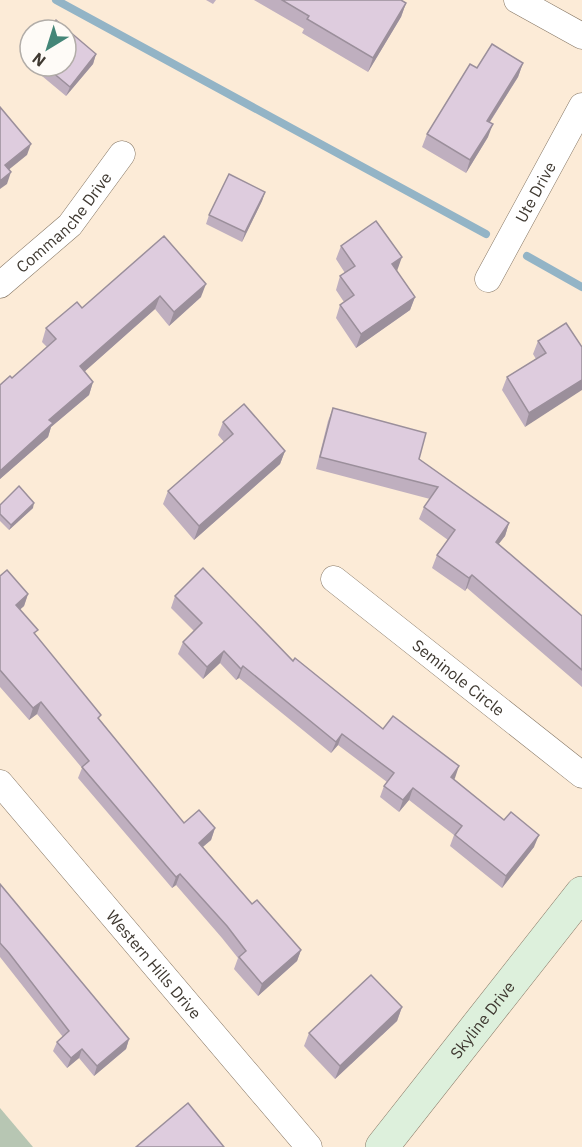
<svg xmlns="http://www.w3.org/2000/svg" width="582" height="1147" font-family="'IBM Plex Sans',sans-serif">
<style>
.green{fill:#b7c6b3}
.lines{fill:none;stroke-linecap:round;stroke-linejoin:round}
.stream{stroke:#93b4c6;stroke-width:8}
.street-casing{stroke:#857664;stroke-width:27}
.secondary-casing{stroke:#857664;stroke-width:34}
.street{stroke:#fff;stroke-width:26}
.secondary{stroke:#ddf0dc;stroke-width:33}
.wall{fill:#bfafbf}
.shaded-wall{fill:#9b8f9b}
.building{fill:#deccde;stroke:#9b8f9b;stroke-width:1.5}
.labels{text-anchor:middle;stroke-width:6;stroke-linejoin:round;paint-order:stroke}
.street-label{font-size:16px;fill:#3f3931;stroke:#fefbf7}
</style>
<rect width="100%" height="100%" fill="#fcebd7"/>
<!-- green -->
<polygon class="green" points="0,1108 33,1147 0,1147"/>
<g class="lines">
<!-- stream -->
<g class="stream">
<polyline points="56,0 486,234"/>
<polyline points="527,256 582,287"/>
</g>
<!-- street casing -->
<g class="street-casing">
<g id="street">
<polyline points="517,0 582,36"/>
<path id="s1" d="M 488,279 L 582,106"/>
<path id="s2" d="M 0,285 L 70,225 L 122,154"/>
<path id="s3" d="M 334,579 L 582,775"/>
<path id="s4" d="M 0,783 L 309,1147"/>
</g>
</g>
<!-- secondary casing -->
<g class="secondary-casing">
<g id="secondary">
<path id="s5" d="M 382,1147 L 582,893"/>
</g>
</g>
<!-- street -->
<use href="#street" class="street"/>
<!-- secondary -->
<use href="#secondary" class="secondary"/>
</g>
<!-- wall -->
<g class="wall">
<polygon points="206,0 216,0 213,4"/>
<polygon points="254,0 401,0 406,3 401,17 368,72 302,33 304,29"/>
<polygon points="30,52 30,66 26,62"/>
<polygon points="96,54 93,64 66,96 30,66 66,66"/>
<polygon points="523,63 518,77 490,122 488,137 466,173 422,147 427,134 477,68"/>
<polygon points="265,192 262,201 242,242 206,224 209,215"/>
<polygon points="164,236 201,297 169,326 155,309 84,372 93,382 89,395 51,427 48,437 0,479 0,385 12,378 47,347 42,342 46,328 82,308"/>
<polygon points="341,246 397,271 415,297 410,310 356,348 336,318 340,305 344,302 336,290 340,276 345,273 336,259"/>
<polygon points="566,323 525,427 502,390 507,377 536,359 533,354 538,341"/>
<polygon points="333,408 419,459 509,523 505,536 498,544 582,616 582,687 467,588 465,591 432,568 437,555 448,540 419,519 424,507 430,499 316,469 328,421"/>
<polygon points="223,422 285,451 280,464 194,540 163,504 168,491 224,442 218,435"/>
<polygon points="0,505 33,508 9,530 0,521"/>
<polygon points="0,576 28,594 24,606 20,609 36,635 100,720 184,823 215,828 211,840 203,847 252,904 301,950 297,961 258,996 234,969 238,958 222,938 176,885 172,888 78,778 82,768 37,714 29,720 0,687"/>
<polygon points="175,596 293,661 383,729 455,778 454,779 534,847 502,888 450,846 454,835 409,800 399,812 380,797 384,786 387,782 338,745 331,753 239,678 236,680 220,663 203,679 178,654 183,642 194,631 171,608"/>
<polygon points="0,884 129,1039 126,1049 94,1076 79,1058 67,1068 53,1051 57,1042 63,1037 0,957"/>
<polygon points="402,1007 397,1021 335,1079 304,1046 309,1033"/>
</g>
<!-- shaded-wall -->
<g class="shaded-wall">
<polygon points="406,3 401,17 368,72 373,58"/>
<polygon points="96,54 93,64 66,96 70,87"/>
<polygon points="523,63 518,77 482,134 487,121"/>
<polygon points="493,124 488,137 466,173 470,160"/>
<polygon points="31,144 27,155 1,176 5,165"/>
<polygon points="11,172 7,184 0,189 0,181"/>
<polygon points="265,192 262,201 242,242 245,232"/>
<polygon points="402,257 397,271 392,264"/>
<polygon points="206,284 201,297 169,326 174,312"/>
<polygon points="160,296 155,309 75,380 80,366"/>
<polygon points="415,297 410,310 356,348 361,334"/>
<polygon points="582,380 582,390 525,427 529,413"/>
<polygon points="93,382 89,395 51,427 48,437 0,479 0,471 49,420"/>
<polygon points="285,451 280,464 194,540 199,526"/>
<polygon points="34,503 33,508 9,530 11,525"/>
<polygon points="509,523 505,536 491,554 496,542"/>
<polygon points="472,575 467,588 465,591 469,578"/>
<polygon points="28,594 24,606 12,617 16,605"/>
<polygon points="224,651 220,663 203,679 207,667"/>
<polygon points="243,666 239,678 236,680 241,669"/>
<polygon points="41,702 37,714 29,720 33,708"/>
<polygon points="342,734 338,745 331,753 336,742"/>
<polygon points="459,766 455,778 447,789 451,777"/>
<polygon points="413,788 409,800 399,812 403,800"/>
<polygon points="215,828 211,840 194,854 199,843"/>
<polygon points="539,835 534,847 502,888 506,876"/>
<polygon points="180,874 176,885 172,888 176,877"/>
<polygon points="301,950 297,961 258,996 262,984"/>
<polygon points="402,1007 397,1021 335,1079 340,1066"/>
<polygon points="129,1039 126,1049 94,1076 97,1066"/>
<polygon points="82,1049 79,1058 67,1068 71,1058"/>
</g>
<!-- building -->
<g class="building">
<polygon points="282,0 401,0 406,3 373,58 307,19 309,16"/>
<polygon points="56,20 96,54 70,87 45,66 66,66 66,30 48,30"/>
<polygon points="492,44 523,63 487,121 493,124 470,160 427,134 470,64 477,68"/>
<polygon points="0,107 31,144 5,165 11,172 0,181"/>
<polygon points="229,174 265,192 245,232 209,215"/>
<polygon points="376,221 402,257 392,264 415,297 361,334 340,305 354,295 340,276 355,266 341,246"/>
<polygon points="164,236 206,284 174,312 160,296 80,366 93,382 49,420 53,423 0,471 0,385 10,376 12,378 56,339 46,328 77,302 82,308"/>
<polygon points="566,323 582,347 582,380 529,413 507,377 546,353 538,341"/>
<polygon points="244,404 285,451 199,526 168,491 233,434 223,422"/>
<polygon points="333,408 426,433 419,459 509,523 496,542 582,616 582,670 472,575 469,578 437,555 455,530 424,507 438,487 320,457"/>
<polygon points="19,486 34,503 11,525 0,514 0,505"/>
<polygon points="203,568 293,661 295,658 383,729 393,716 459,766 451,777 504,820 511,812 539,835 506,876 455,835 462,826 413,788 403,800 384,786 394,773 342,734 336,742 243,666 241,669 224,651 207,667 183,642 202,623 175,596"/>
<polygon points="7,570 28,594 16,605 38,630 34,633 101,715 98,718 184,823 199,810 215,828 199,843 252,904 257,900 301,950 262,984 239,957 246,951 227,926 180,874 176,877 82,767 89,761 41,702 33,708 0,670 0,576"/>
<polygon points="0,884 129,1039 97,1066 82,1049 71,1058 57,1042 69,1031 9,953 0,943"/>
<polygon points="371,975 402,1007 340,1066 309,1033"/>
<polygon points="188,1103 224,1147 136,1147"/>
</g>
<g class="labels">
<!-- street labels -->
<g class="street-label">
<text dy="6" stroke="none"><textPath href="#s1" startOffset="99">Ute Drive</textPath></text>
<text dy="6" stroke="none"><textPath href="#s2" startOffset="90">Commanche Drive</textPath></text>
<text dy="6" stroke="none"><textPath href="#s3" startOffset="159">Seminole Circle</textPath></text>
<text dy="6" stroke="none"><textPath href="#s4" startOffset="238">Western Hills Drive</textPath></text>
<text dy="6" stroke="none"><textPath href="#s5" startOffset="162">Skyline Drive</textPath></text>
</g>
</g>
<!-- north arrow -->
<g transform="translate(48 48) rotate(218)"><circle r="28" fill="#fefbf7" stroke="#b2ada8" stroke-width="1.5"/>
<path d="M0-4.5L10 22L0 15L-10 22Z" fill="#448678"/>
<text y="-9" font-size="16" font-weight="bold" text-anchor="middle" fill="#3f3931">N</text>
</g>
</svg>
